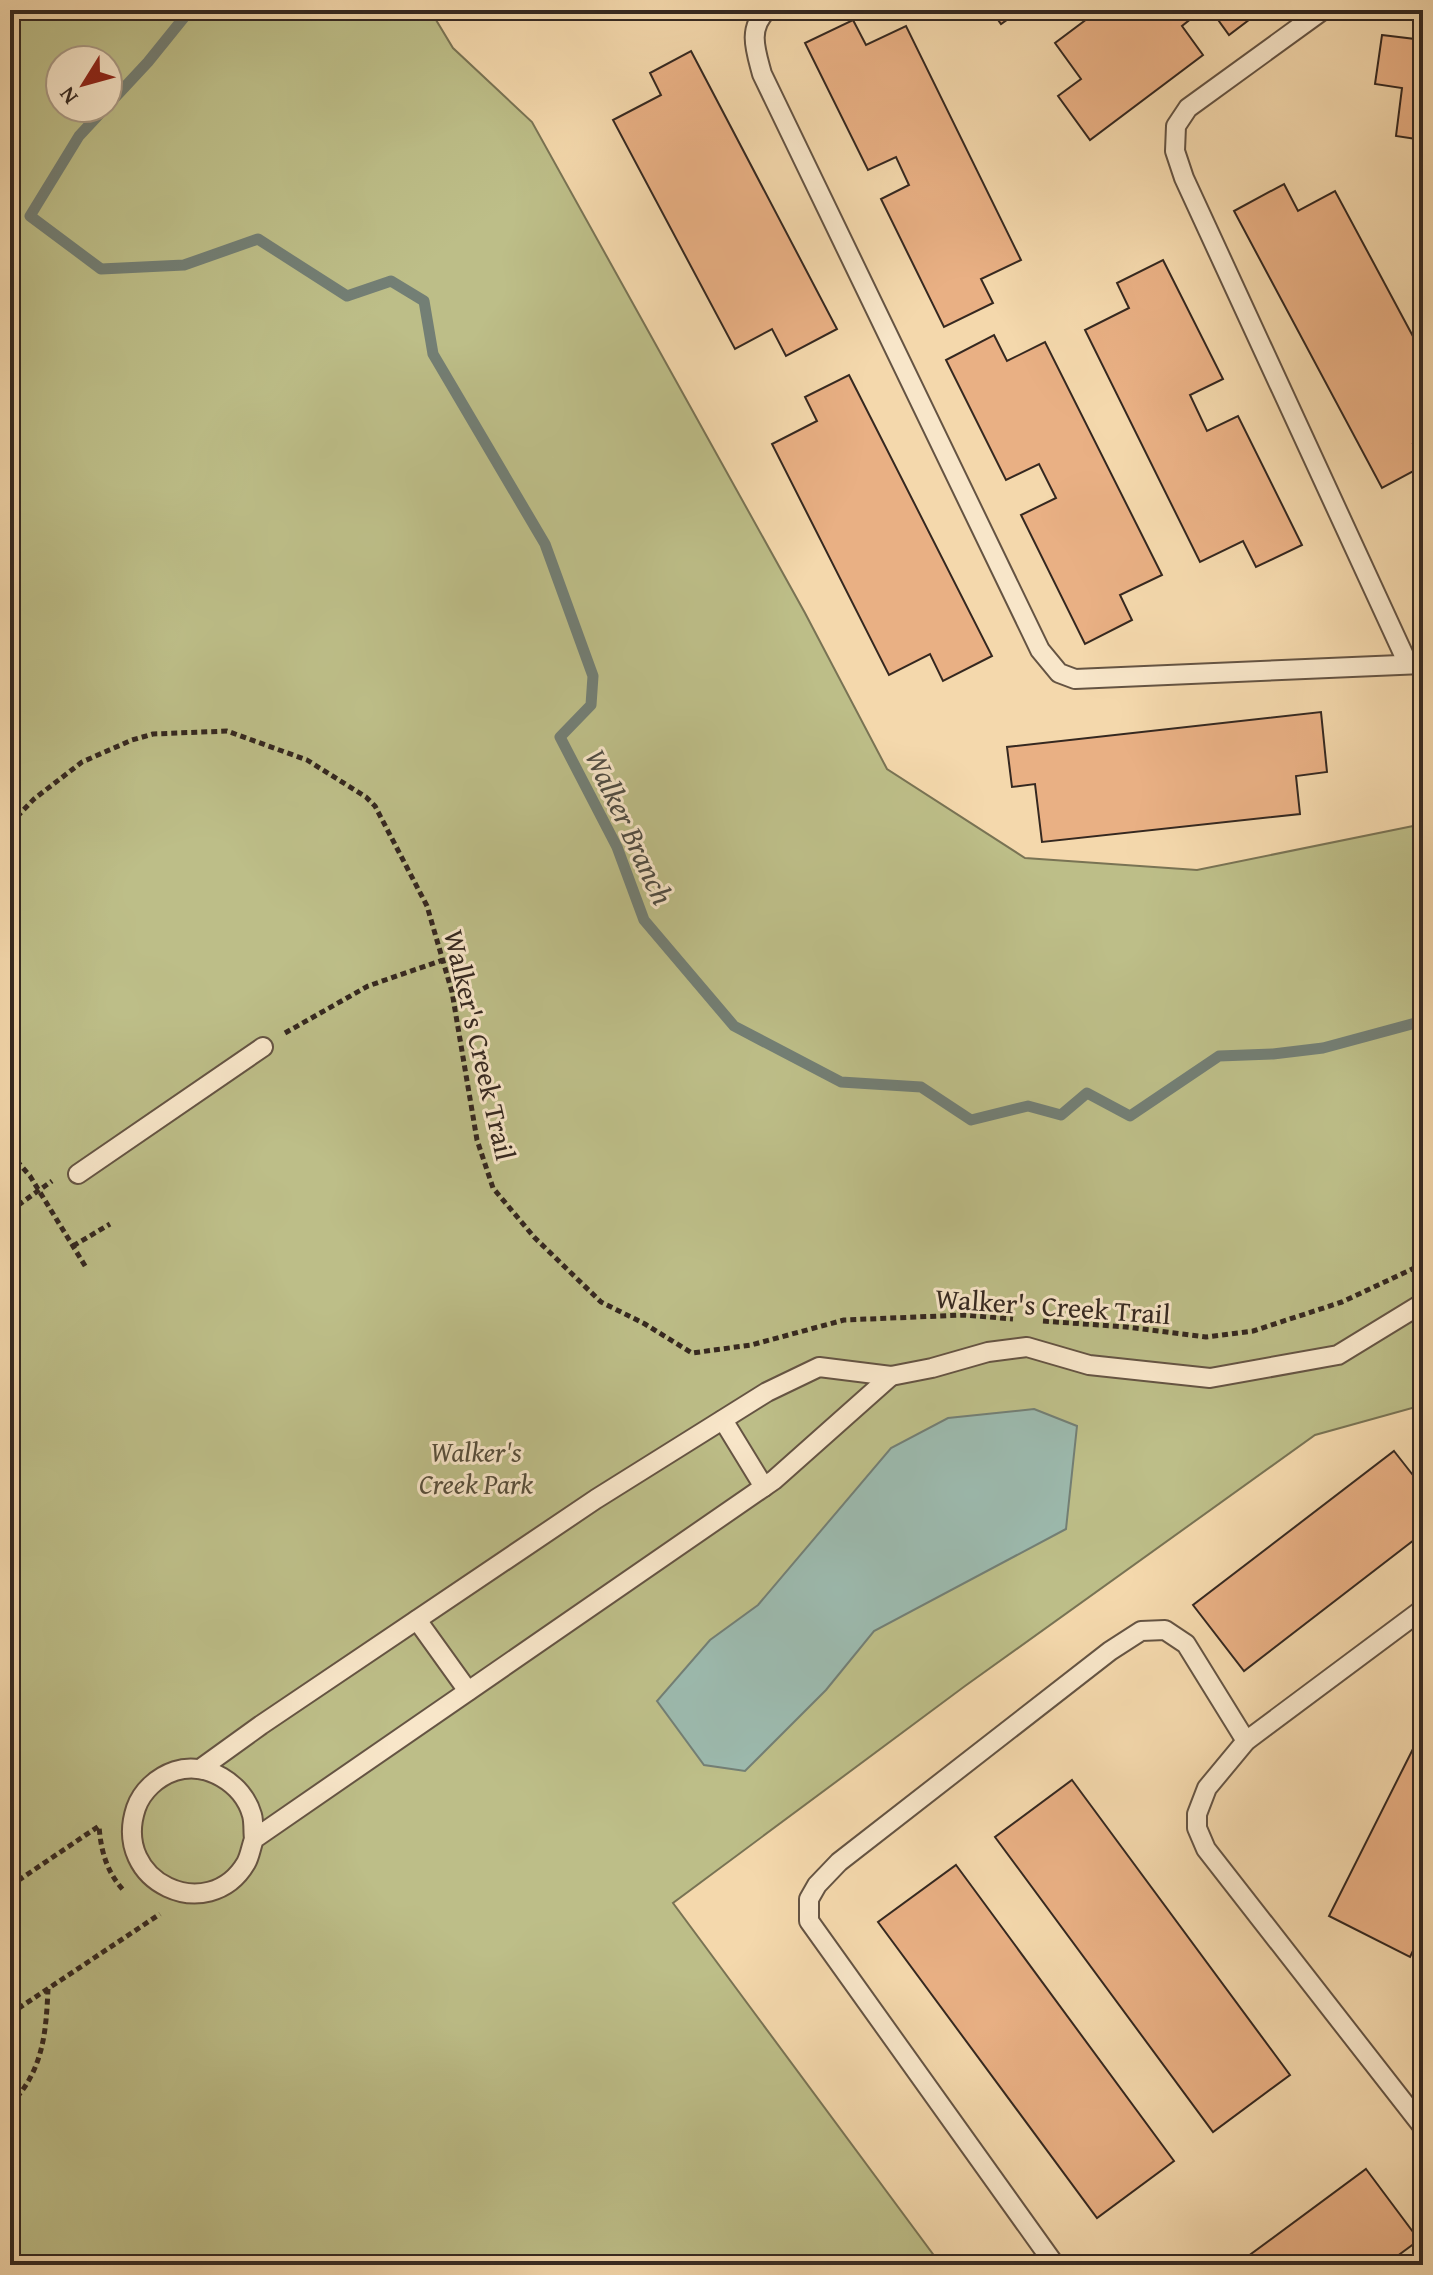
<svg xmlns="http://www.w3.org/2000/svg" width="1433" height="2275" font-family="'Gentium Book Plus',serif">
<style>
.green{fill:#bdbe88;stroke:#797354;stroke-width:2;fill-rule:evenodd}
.water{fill:#9cb9ad;stroke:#737f75;stroke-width:2}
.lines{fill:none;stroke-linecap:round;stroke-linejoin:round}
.stream{stroke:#737f75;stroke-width:11}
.building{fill:#e9b084;stroke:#352820;stroke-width:2}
.lane-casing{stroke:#655443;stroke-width:22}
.path{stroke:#352820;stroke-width:5;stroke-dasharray:6 4;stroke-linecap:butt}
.lane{stroke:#f8e6c9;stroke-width:18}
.labels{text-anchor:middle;stroke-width:6;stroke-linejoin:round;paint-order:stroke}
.street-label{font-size:28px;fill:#352820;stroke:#f8e6c9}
.park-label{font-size:28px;font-style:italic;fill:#574e3a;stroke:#f8e6c9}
.water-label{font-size:30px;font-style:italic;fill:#4f4c43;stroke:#f8e6c9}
</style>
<rect width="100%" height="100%" fill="#f4d8ac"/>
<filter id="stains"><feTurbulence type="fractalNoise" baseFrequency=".0025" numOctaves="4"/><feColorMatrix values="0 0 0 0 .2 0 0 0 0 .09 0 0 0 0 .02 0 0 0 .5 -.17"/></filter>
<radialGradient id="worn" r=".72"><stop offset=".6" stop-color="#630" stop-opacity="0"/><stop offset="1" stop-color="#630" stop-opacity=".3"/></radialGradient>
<!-- green -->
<path class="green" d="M 10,10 L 430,10 L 453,48 L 532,122 L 805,613 L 887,769 L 1025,858 L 1197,870 L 1423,824 L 1423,1405 L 1315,1435 L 965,1686 L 673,1903 L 941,2265 L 10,2265 ZM 60,60 L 108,60 L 108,108 L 60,108 Z"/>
<!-- water -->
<polygon class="water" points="1034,1409 1077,1426 1066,1529 874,1631 826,1690 745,1771 704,1765 657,1701 710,1640 758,1605 891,1448 948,1418"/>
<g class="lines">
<!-- stream -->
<g class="stream">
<polyline points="108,105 148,62 190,10"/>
<polyline points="105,108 79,136 30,216 101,269 184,265 258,239 347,296 391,281 424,301 433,354 545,544 593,676 591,705 560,737 617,847 644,920 734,1026 841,1082 921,1087 971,1120 1028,1106 1061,1115 1087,1093 1130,1116 1219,1056 1273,1054 1323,1048 1423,1021"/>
</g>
</g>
<!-- building -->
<g class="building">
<polygon points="991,10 1021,10 1001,24"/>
<polygon points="1099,10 1202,10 1182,26 1203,55 1090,140 1058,96 1081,79 1055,43"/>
<polygon points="1211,10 1262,10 1229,35"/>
<polygon points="853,20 866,45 906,26 1021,260 981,279 993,303 944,327 881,199 909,185 896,157 868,170 805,43"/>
<polygon points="1382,35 1423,40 1423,140 1396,136 1402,88 1375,84"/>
<polygon points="691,51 837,329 786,356 772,329 735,349 613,120 661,95 650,73"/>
<polygon points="1284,184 1298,211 1335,191 1423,355 1423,439 1413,444 1423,462 1423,466 1382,488 1234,211"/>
<polygon points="1163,260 1223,379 1190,395 1207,431 1238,416 1302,545 1256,567 1243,541 1200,562 1085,330 1129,308 1117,283"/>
<polygon points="994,335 1007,361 1045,342 1162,575 1120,595 1132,620 1085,644 1021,515 1056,498 1039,464 1006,480 946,360"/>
<polygon points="849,375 992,656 943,681 930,654 889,675 772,444 817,421 805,397"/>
<polygon points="1321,712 1327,772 1296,776 1300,814 1042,842 1035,784 1012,787 1007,747"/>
<polygon points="1394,1451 1423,1488 1423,1533 1244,1671 1193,1605"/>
<polygon points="1423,1729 1423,1930 1410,1957 1329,1916"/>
<polygon points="1072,1780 1290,2075 1213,2132 995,1837"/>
<polygon points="956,1865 1174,2161 1097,2218 878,1922"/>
<polygon points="1366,2169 1419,2240 1385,2265 1236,2265"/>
</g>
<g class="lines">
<!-- lane casing -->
<g class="lane-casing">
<g id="lane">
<path d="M 767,10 C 747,29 756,51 762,74 L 1040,650 L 1059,673 L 1075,679 L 1423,664"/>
<polyline points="1323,10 1188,108 1176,126 1175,151 1184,178 1408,664"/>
<polyline points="78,1174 263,1047"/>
<polyline points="723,1420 764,1487"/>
<polyline points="1423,1609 1246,1741 1207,1788 1197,1814 1197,1828 1206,1849 1423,2127"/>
<polyline points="417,1620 468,1691"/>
<polyline points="200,1769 261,1725 596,1499 767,1392 819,1367 891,1376 932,1368 988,1352 1027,1347 1089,1365 1210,1378 1338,1355 1423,1303"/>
<path d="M 254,1839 C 253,1832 254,1822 252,1815 C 243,1783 206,1761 175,1771 C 157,1777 142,1791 136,1808 C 111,1883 209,1926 246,1863 C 250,1856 251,1847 254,1839 L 774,1480 L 891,1376"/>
<polyline points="1055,2265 809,1921 809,1899 817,1885 839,1862 1110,1651 1141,1631 1165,1630 1186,1644 1246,1741"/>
</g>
</g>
<!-- path -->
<g class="path">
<polyline points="10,824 34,799 82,762 132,740 153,734 227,731 307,760 366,797 375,806 427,906 452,992 477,1140 493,1188 534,1237 601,1302 645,1324 692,1353 751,1345 844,1320 964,1315 1013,1319"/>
<polyline points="285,1033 368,986 443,960"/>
<polyline points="10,1153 30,1176 87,1269"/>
<polyline points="10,1211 52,1181"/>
<polyline points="73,1246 110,1224"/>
<polyline points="1043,1321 1126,1327 1206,1337 1253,1331 1342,1302 1423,1264"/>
<path d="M 10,1886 L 99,1826 C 101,1852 107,1873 125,1892"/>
<polyline points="10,2014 160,1914"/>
<path d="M 10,2105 C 43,2071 46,2034 48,1989"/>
</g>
<!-- lane -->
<use href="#lane" class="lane"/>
</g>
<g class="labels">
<!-- street labels -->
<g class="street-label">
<text transform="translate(480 1045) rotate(77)" y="10">Walker's Creek Trail</text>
<text transform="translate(1053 1306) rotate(4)" y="10">Walker's Creek Trail</text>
</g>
<!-- park labels -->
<g class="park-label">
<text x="476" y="1462">Walker's<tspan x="476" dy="32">Creek Park</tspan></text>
</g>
<!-- water labels -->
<g class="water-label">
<text transform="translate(629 827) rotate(65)" y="10">Walker Branch</text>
</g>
</g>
<!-- margin -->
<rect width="1433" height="2275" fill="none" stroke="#f4d8ac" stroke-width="40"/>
<rect x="12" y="12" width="1409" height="2251" fill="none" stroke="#352820" stroke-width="4"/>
<rect x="20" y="20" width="1393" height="2235" fill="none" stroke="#352820" stroke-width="2"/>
<!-- north arrow -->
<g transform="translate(84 84) rotate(233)"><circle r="38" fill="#f8e6c9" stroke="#aa9a85" stroke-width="2"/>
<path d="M0-6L14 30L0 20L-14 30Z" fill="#8f2418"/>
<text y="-12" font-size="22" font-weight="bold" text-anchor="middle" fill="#352820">N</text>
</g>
<rect width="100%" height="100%" filter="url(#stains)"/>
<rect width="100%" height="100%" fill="url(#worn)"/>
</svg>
